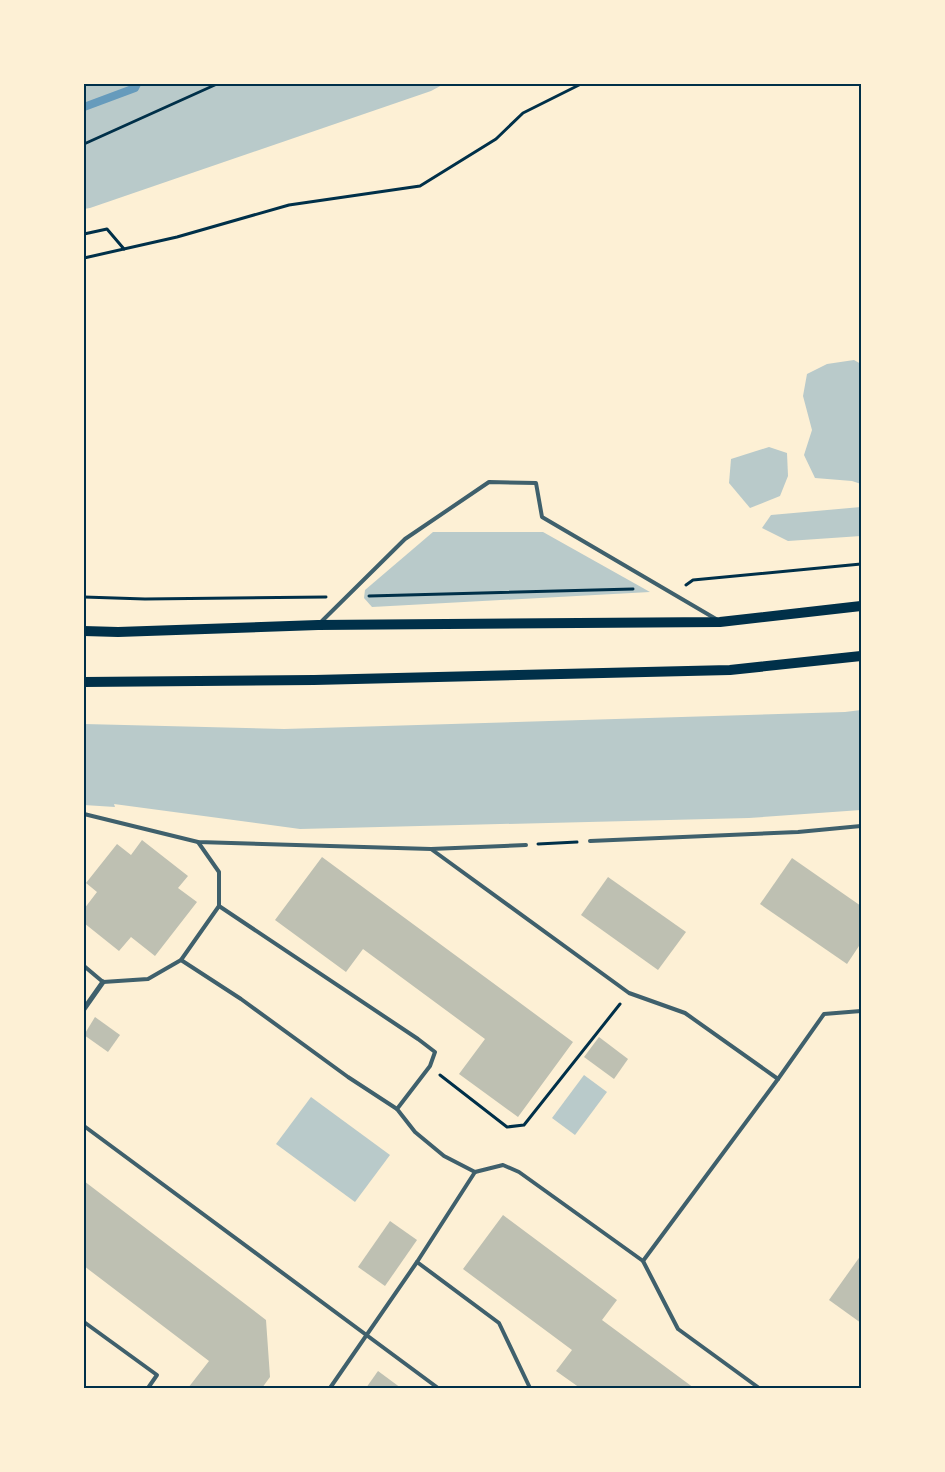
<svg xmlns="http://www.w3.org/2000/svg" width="945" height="1472" font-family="'Nunito Sans',sans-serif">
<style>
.green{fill:#b9caca}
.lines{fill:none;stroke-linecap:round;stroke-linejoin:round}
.stream{stroke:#669bbc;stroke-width:8}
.building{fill:#bec0b2}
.path{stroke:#003049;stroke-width:3}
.service{stroke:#3f606c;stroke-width:4}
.minor{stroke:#3f606c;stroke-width:5}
.secondary{stroke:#003049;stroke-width:10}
.neatline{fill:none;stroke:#003049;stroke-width:2}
</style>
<rect width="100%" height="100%" fill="#fdf0d5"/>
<!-- green -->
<g class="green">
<polygon points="84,84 444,84 431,91 90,208 84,209"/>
<polygon points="854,360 861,364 861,484 852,481 815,478 804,455 812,430 803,396 807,374 827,364"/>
<polygon points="769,447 787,453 788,476 780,496 750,508 729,483 731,459"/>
<polygon points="861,507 861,536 788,541 762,528 771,515"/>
<polygon points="433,532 543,532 650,592 372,607 364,598 365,590"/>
<polygon points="861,710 861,810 749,818 300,829 114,804 115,807 84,805 84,724 284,729 845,712"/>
<polygon points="584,1075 607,1092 575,1135 552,1118"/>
<polygon points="311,1097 390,1155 355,1202 276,1144"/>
</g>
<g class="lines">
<!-- stream -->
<polyline class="stream" points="84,107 135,88 137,84"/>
</g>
<!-- building -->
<g class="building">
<polygon points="142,840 188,876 178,888 197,902 155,956 131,937 119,951 84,923 84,909 97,892 86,883 117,844 131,855"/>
<polygon points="322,857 573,1042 518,1117 459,1074 485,1039 363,949 346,972 275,920"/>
<polygon points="792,858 861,906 861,943 847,964 760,904"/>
<polygon points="608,877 686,932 658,970 581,915"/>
<polygon points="95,1017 120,1035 108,1052 84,1035"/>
<polygon points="599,1037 628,1059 614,1079 584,1057"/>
<polygon points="84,1181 266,1320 270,1377 262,1388 188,1388 209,1361 84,1266"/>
<polygon points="503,1215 617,1300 602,1320 694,1388 580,1388 556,1371 572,1350 463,1269"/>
<polygon points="390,1221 417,1240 385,1286 358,1267"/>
<polygon points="861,1255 861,1323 829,1300"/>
<polygon points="378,1371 401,1388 366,1388"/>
</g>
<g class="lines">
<!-- path -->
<g class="path">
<polyline points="84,144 217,84"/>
<polyline points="84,234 107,229 124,249"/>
<polyline points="84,258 177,237 289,205 420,186 496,139 523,113 581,84"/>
<polyline points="686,585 693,580 861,564"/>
<polyline points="369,596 633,589"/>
<polyline points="84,597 145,599 326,597"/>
<polyline points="538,844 577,842"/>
<polyline points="440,1075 507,1127 524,1125 620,1004"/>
</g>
<!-- service -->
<g class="service">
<polyline points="321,622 405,539 489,482 536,483 542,517 716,619"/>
<polyline points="84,814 198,842 431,849 526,845"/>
<polyline points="590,841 798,832 861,826"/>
<polyline points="198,842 219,872 219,906 418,1039 435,1052 430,1066 397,1109 415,1132 444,1156 475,1172"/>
<polyline points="431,849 629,993 685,1013 778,1079"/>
<polyline points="181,960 241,999 348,1077 397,1109"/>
<polyline points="84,966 103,982 148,979 181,960 219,906"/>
<polyline points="84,1126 438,1388"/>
<polyline points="643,1261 778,1079 824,1014 861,1011"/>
<polyline points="417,1262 499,1323 530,1388"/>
<polyline points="84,1322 157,1375 148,1388"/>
<polyline points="330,1388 417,1262 475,1172 503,1165 519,1172 643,1261 678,1329 759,1388"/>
</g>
<!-- minor -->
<polyline class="minor" points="84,1009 103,982"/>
<!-- secondary -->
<g class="secondary">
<polyline points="84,631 118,632 318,625 720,622 861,606"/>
<polyline points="84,682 314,680 730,670 861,656"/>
</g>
</g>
<!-- border -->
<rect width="945" height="1472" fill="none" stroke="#fdf0d5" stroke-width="170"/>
<rect x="85" y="85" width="775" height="1302" class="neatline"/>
</svg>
